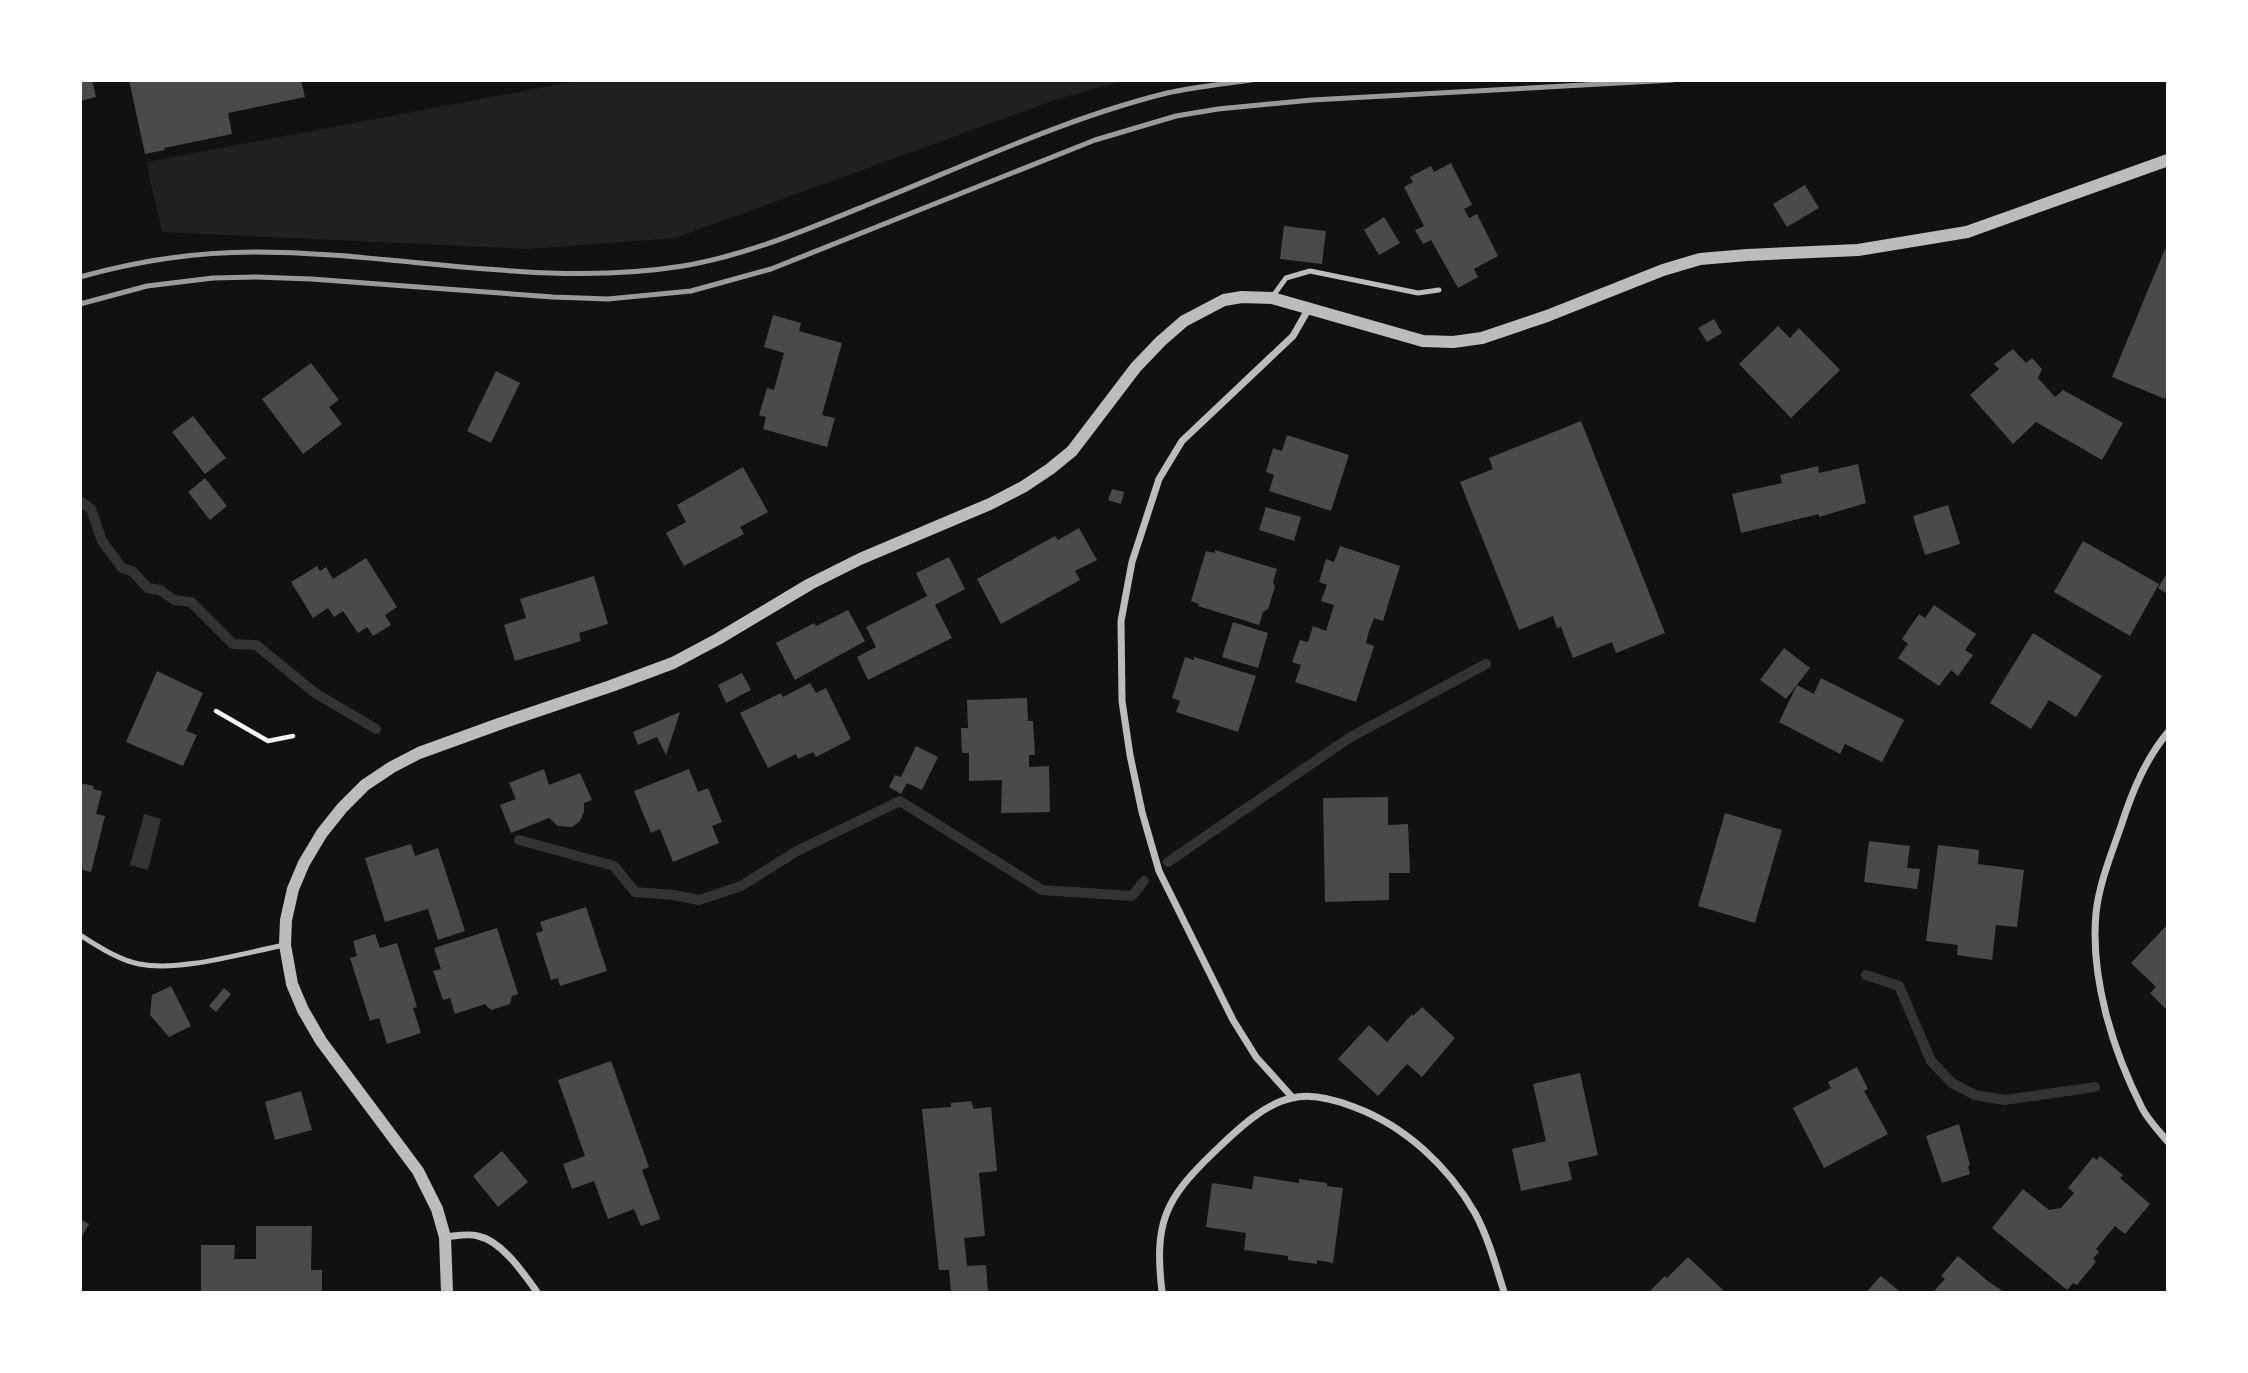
<svg xmlns="http://www.w3.org/2000/svg" width="2248" height="1373" font-family="'Titillium Web',sans-serif">
<style>
.green{fill:#202020}
.water{fill:#333}
.lines{fill:none;stroke-linecap:round;stroke-linejoin:round}
.stream{stroke:#333;stroke-width:10}
.building{fill:#4a4a4a}
.path{stroke:#f5f5f5;stroke-width:4.5}
.service{stroke:#bcbcbc;stroke-width:5}
.minor{stroke:#bcbcbc;stroke-width:7}
.tertiary{stroke:#bcbcbc;stroke-width:12}
.rail{stroke:#9a9a9a;stroke-width:5}
</style>
<rect width="100%" height="100%" fill="#111"/>
<!-- green -->
<polygon class="green" points="582,80 1123,80 1123,81 1058,99 675,238 529,249 162,232 146,162"/>
<!-- water -->
<polygon class="water" points="144,814 161,819 148,870 130,865"/>
<g class="lines">
<!-- stream -->
<g class="stream">
<polyline points="80,501 91,509 102,541 122,568 132,571 148,588 160,590 174,600 191,602 233,644 256,645 315,693 376,729"/>
<polyline points="519,840 614,866 635,892 674,895 699,900 741,886 797,851 900,801 1042,890 1132,896 1144,881"/>
<polyline points="1168,862 1349,738 1486,664"/>
<polyline points="1866,975 1899,986 1931,1061 1952,1083 1975,1095 2005,1100 2095,1087"/>
</g>
</g>
<!-- building -->
<g class="building">
<polygon points="80,80 92,80 96,97 80,101"/>
<polygon points="129,80 301,80 305,97 228,113 232,134 164,148 165,150 145,154"/>
<polygon points="1451,163 1472,205 1464,209 1469,218 1477,214 1498,256 1474,269 1478,277 1458,288 1431,240 1423,244 1415,230 1424,226 1404,187 1413,182 1410,177 1431,166 1434,172"/>
<polygon points="1805,185 1819,208 1787,227 1773,204"/>
<polygon points="1384,217 1400,243 1379,255 1364,230"/>
<polygon points="1284,226 1326,231 1322,264 1280,259"/>
<polygon points="2165,249 2167,250 2167,392 2165,399 2112,377"/>
<polygon points="773,315 801,323 799,331 842,343 822,415 835,418 827,447 763,429 766,417 759,415 767,388 774,390 784,353 764,347"/>
<polygon points="1714,319 1722,333 1707,342 1698,328"/>
<polygon points="1778,326 1790,338 1799,328 1840,370 1791,418 1739,364"/>
<polygon points="2013,349 2026,363 2032,358 2042,369 2038,378 2055,397 2063,390 2123,423 2102,460 2036,422 2013,444 1970,395 1999,369 1994,364"/>
<polygon points="311,363 339,400 329,407 342,424 303,454 262,399"/>
<polygon points="496,371 520,383 491,443 467,431"/>
<polygon points="193,416 226,458 205,474 172,432"/>
<polygon points="1581,421 1665,633 1616,653 1612,642 1573,658 1561,627 1557,628 1553,616 1519,630 1460,482 1493,469 1489,458"/>
<polygon points="1287,435 1349,455 1331,511 1269,491 1274,475 1266,472 1273,448 1282,451"/>
<polygon points="1858,464 1866,503 1819,517 1819,514 1741,533 1732,494 1782,483 1780,475 1818,466 1819,473"/>
<polygon points="743,467 768,512 740,527 744,534 684,566 666,533 686,522 677,505"/>
<polygon points="205,478 227,506 210,520 188,492"/>
<polygon points="1112,489 1124,492 1121,504 1108,500"/>
<polygon points="1948,505 1960,544 1925,555 1913,516"/>
<polygon points="1266,507 1301,517 1294,541 1259,530"/>
<polygon points="1079,528 1097,560 1075,571 1080,580 1001,624 977,579 1055,536 1058,540"/>
<polygon points="2083,541 2159,584 2130,636 2054,592"/>
<polygon points="1340,546 1400,566 1383,621 1374,618 1369,631 1366,643 1374,646 1356,702 1295,682 1301,665 1292,662 1300,640 1308,642 1313,626 1326,631 1334,605 1321,601 1327,585 1319,582 1326,559 1334,562"/>
<polygon points="1215,550 1277,569 1273,582 1275,587 1268,609 1263,612 1259,625 1198,606 1199,604 1191,601 1206,551 1215,553"/>
<polygon points="949,557 965,589 935,605 952,638 868,680 857,657 876,647 866,627 927,596 916,573"/>
<polygon points="366,558 397,607 385,615 391,625 373,636 367,627 358,633 343,611 334,617 328,608 313,618 291,582 317,566 320,571 326,567 333,579"/>
<polygon points="2167,573 2167,594 2158,588"/>
<polygon points="594,576 608,624 579,633 581,641 515,661 504,625 526,618 520,599"/>
<polygon points="1934,605 1976,634 1965,650 1973,655 1958,676 1951,670 1939,686 1898,658 1908,644 1902,639 1919,614 1925,618"/>
<polygon points="848,610 865,641 795,680 776,643 814,623 816,626"/>
<polygon points="1233,622 1268,633 1258,668 1222,657"/>
<polygon points="2033,633 2102,676 2076,717 2049,700 2031,729 1990,703"/>
<polygon points="1784,648 1810,668 1786,699 1760,680"/>
<polygon points="1185,657 1194,660 1194,657 1256,676 1238,732 1176,712 1180,701 1172,698"/>
<polygon points="157,671 203,693 186,731 197,735 183,766 126,742"/>
<polygon points="742,673 751,690 726,703 718,685"/>
<polygon points="1821,678 1904,720 1882,762 1845,744 1840,754 1779,722 1797,685 1814,694"/>
<polygon points="810,683 816,693 826,688 851,739 816,757 813,752 798,759 796,754 768,768 740,713 781,693 783,697"/>
<polygon points="1027,698 1028,721 1033,721 1035,755 1029,755 1029,767 1049,766 1050,812 1001,813 1002,780 969,781 969,753 962,753 961,728 968,728 967,700"/>
<polygon points="680,712 666,755 657,737 638,745 633,732"/>
<polygon points="916,746 938,757 922,790 907,783 901,794 889,787 895,775 901,777"/>
<polygon points="544,769 549,785 580,773 592,800 584,803 584,812 580,821 572,827 558,826 549,818 511,833 500,805 516,799 509,783"/>
<polygon points="689,769 698,792 708,788 722,822 712,826 719,843 673,862 660,829 651,833 634,791"/>
<polygon points="80,783 94,786 93,789 102,791 96,814 105,816 91,872 80,869"/>
<polygon points="1388,797 1388,825 1408,824 1410,873 1389,873 1389,900 1325,902 1323,798"/>
<polygon points="1725,813 1782,830 1755,923 1698,906"/>
<polygon points="1869,841 1910,846 1907,868 1920,869 1917,889 1864,882"/>
<polygon points="411,844 415,856 438,848 465,931 438,940 428,909 385,922 365,858"/>
<polygon points="1938,845 1979,850 1978,864 2024,870 2017,927 1996,925 1992,960 1957,955 1958,945 1926,941"/>
<polygon points="586,907 607,971 560,986 558,978 551,980 536,933 543,931 540,922"/>
<polygon points="2167,925 2167,1010 2150,993 2156,987 2131,963"/>
<polygon points="497,928 518,994 512,996 510,1004 491,1010 485,1004 455,1014 450,998 443,1000 433,971 441,969 434,948"/>
<polygon points="375,934 380,948 397,943 417,1007 413,1008 421,1033 387,1044 379,1018 370,1021 350,958 357,956 353,941"/>
<polygon points="171,986 191,1026 169,1037 150,1015 152,995"/>
<polygon points="224,988 231,994 216,1012 209,1006"/>
<polygon points="1422,1007 1455,1038 1422,1077 1407,1064 1378,1096 1338,1059 1369,1025 1387,1042 1412,1014 1413,1016"/>
<polygon points="611,1061 649,1167 642,1170 660,1219 641,1226 634,1209 608,1219 594,1181 572,1189 563,1164 585,1156 558,1080"/>
<polygon points="1857,1067 1868,1089 1864,1091 1888,1134 1824,1168 1793,1108 1831,1088 1828,1082"/>
<polygon points="1580,1073 1598,1155 1568,1162 1572,1180 1521,1191 1512,1149 1546,1141 1533,1084"/>
<polygon points="301,1091 312,1130 275,1140 265,1102"/>
<polygon points="971,1101 974,1109 991,1107 997,1171 979,1173 985,1236 964,1238 967,1266 986,1265 988,1292 951,1292 949,1270 939,1270 922,1109 951,1107 951,1103"/>
<polygon points="1959,1124 1970,1165 1968,1166 1970,1174 1942,1183 1926,1136"/>
<polygon points="502,1151 528,1182 498,1207 473,1176"/>
<polygon points="2100,1156 2123,1175 2120,1178 2150,1204 2125,1234 2115,1226 2096,1249 2099,1252 2093,1258 2096,1262 2077,1285 2073,1283 2067,1290 1992,1228 2023,1189 2049,1210 2061,1208 2074,1193 2068,1188 2093,1157 2097,1160"/>
<polygon points="1254,1176 1299,1183 1299,1179 1327,1183 1327,1186 1343,1188 1333,1263 1317,1260 1317,1264 1288,1260 1288,1256 1244,1250 1246,1233 1206,1227 1212,1183 1252,1189"/>
<polygon points="80,1219 89,1224 80,1240"/>
<polygon points="256,1226 312,1226 311,1270 322,1270 322,1292 201,1292 201,1245 235,1245 234,1259 256,1259"/>
<polygon points="1958,1256 1989,1282 2004,1292 1933,1292 1945,1279 1941,1276"/>
<polygon points="1688,1257 1725,1292 1649,1292 1665,1276 1667,1278"/>
<polygon points="1881,1276 1898,1290 1901,1292 1866,1292"/>
</g>
<g class="lines">
<!-- path -->
<polyline class="path" points="216,711 268,741 293,736"/>
<!-- service -->
<g class="service">
<polyline points="1273,296 1286,278 1310,271 1418,293 1439,290"/>
<path d="M 80,935 C 98,946 118,960 139,964 C 181,972 243,953 285,945"/>
</g>
<!-- minor -->
<g class="minor">
<path d="M 2168,732 C 2145,760 2132,792 2121,826 C 2111,855 2099,884 2096,913 C 2090,978 2113,1051 2142,1108 C 2148,1120 2159,1131 2168,1142"/>
<polyline points="1292,1097 1256,1057 1233,1020 1159,871 1142,812 1130,755 1122,701 1121,621 1132,562 1159,479 1182,441 1293,336 1309,308"/>
<path d="M 445,1237 C 456,1236 468,1233 478,1236 C 502,1241 524,1274 537,1292"/>
<path d="M 1162,1292 C 1154,1223 1164,1200 1214,1152 C 1235,1132 1263,1104 1292,1098 C 1311,1093 1336,1100 1354,1107 C 1405,1126 1448,1166 1475,1213 C 1488,1237 1496,1266 1504,1292"/>
</g>
<!-- tertiary -->
<polyline class="tertiary" points="447,1292 445,1237 437,1209 418,1171 321,1041 303,1010 292,984 285,945 286,920 293,889 304,863 322,833 342,808 365,785 392,767 419,753 499,724 611,686 673,663 718,639 810,584 860,559 990,504 1023,487 1050,469 1072,451 1136,367 1161,341 1184,321 1224,300 1242,297 1272,298 1423,341 1453,342 1482,338 1547,316 1663,270 1700,259 1747,255 1858,250 1967,232 2168,160"/>
<!-- rail -->
<g class="rail">
<path d="M 80,277 C 137,261 195,252 254,252 C 397,252 540,289 683,266 C 748,255 811,228 872,203 C 969,164 1066,118 1167,93 C 1194,87 1223,84 1251,80"/>
<polyline points="80,304 147,286 213,278 256,277 311,279 553,297 608,299 691,291 771,269 1095,140 1176,116 1218,109 1312,100 1673,80"/>
</g>
</g>
<!-- border -->
<rect width="2248" height="1373" fill="none" stroke="#ffffff" stroke-width="164"/>
</svg>
